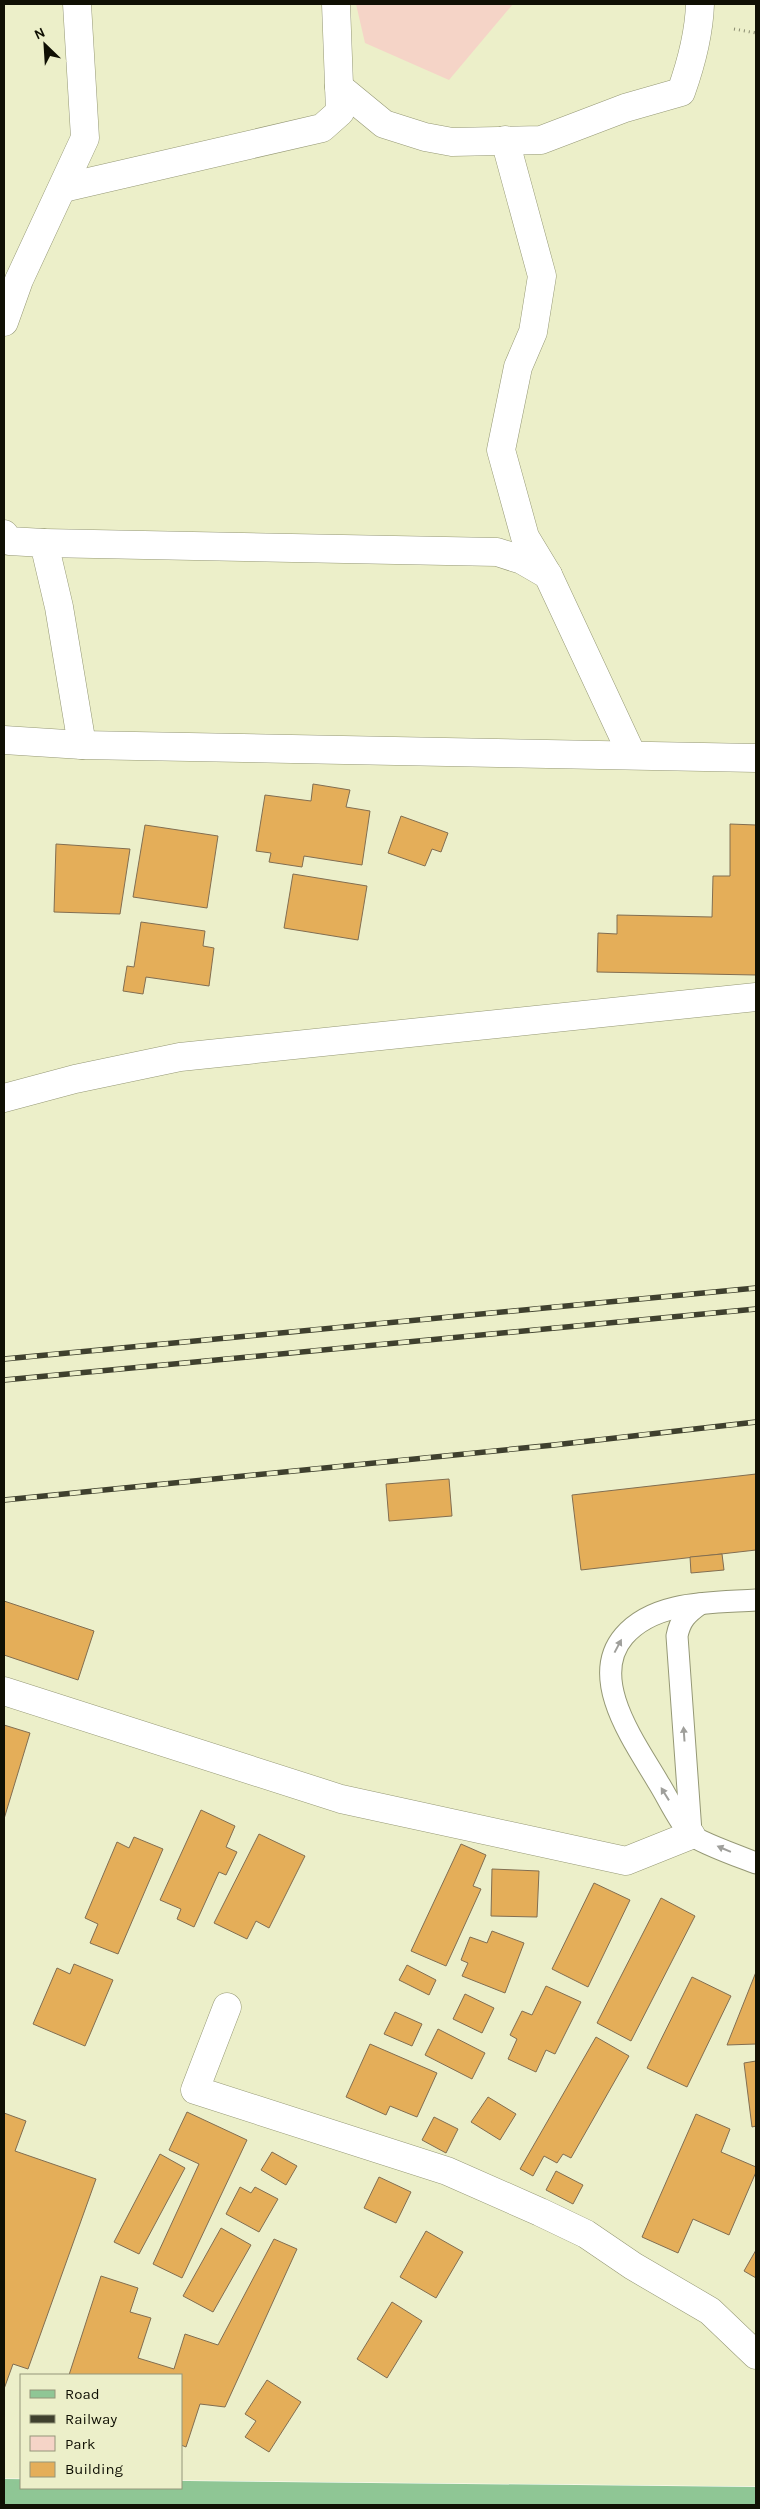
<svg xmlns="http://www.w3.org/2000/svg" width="760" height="2509" font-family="Karla,sans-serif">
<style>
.green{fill:#f5d4c7}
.building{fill:#e4ae59;stroke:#826e51}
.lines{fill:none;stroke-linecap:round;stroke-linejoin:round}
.lane-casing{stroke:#959875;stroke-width:23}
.street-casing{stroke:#959875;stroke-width:29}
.primary-casing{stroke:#fff;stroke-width:29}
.path{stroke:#888a6f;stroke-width:3;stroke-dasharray:1 4;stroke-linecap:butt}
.lane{stroke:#fff;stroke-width:21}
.street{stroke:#fff;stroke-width:28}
.primary{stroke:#8fc695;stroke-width:28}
.rail-casing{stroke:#3f402e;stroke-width:5.5}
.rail{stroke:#ecefc9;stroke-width:4;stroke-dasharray:11;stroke-linecap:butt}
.oneway{fill:#9f9f9b}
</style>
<rect width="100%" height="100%" fill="#ecefc9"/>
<!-- green -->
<polygon class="green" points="356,4 513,4 449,80 365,43"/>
<!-- building -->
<g class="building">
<polygon points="313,784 350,790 346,807 370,811 362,865 304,856 302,867 269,862 271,853 256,851 265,795 311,801"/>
<polygon points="401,816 448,833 441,852 432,849 425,866 388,853"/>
<polygon points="730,824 756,825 756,975 597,972 598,933 617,934 617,915 712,917 713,876 730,876"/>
<polygon points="145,825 218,836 207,908 133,897"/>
<polygon points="56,844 130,849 120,914 54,912"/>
<polygon points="293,874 367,886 358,940 284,928"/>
<polygon points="141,922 205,931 203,946 214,948 209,986 146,977 143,994 123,991 127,966 134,967"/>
<polygon points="756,1474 756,1550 581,1570 572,1495"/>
<polygon points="449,1479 452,1516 389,1521 386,1484"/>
<polygon points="722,1554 724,1570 691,1573 690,1557"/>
<polygon points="4,1601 94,1631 78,1680 4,1655"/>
<polygon points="4,1725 30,1733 4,1819"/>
<polygon points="201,1810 235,1826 226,1847 237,1852 226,1875 219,1872 194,1927 177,1919 181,1909 160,1900"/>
<polygon points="259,1834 305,1856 269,1928 256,1921 247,1939 214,1923"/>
<polygon points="134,1837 163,1849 118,1954 90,1943 98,1924 85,1918 117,1842 129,1848"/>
<polygon points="461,1844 486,1855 473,1886 481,1889 446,1966 411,1951"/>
<polygon points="492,1869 539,1871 537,1917 491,1916"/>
<polygon points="594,1883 630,1900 588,1987 552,1969"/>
<polygon points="661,1898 695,1916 631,2041 597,2023"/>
<polygon points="492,1931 524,1943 505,1993 462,1976 468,1963 461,1960 470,1937 487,1943"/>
<polygon points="74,1964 113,1980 85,2046 33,2024 57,1968 70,1974"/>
<polygon points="407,1965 436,1980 429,1995 399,1980"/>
<polygon points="756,1972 756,2044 727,2045"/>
<polygon points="692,1977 731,1996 687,2087 647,2068"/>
<polygon points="546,1986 581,2002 555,2054 546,2050 536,2072 508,2059 517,2039 510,2035 522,2011 532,2015"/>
<polygon points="465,1994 494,2008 482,2033 453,2019"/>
<polygon points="395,2012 422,2024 412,2046 384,2034"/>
<polygon points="438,2029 485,2053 472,2079 425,2055"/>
<polygon points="596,2037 629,2056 571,2158 563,2154 557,2163 544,2156 533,2176 520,2169"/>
<polygon points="370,2044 437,2073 417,2117 390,2106 386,2115 346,2097"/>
<polygon points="756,2061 756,2126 752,2127 744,2063"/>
<polygon points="488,2097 516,2114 500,2140 471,2122"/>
<polygon points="187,2112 247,2140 182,2278 153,2264 199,2164 169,2150"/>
<polygon points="4,2113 26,2121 15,2151 96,2179 28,2369 13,2364 4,2389"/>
<polygon points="696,2114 730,2129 721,2152 756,2167 756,2172 729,2235 693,2219 678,2253 642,2237"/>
<polygon points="434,2117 458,2129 446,2153 422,2140"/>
<polygon points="272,2152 297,2166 286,2185 261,2170"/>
<polygon points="160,2154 185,2168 139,2254 114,2242"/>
<polygon points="556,2171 583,2185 573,2204 546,2190"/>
<polygon points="379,2177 411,2192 396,2223 364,2208"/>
<polygon points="240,2187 251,2193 255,2187 278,2199 259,2232 226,2214"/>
<polygon points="221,2228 251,2245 213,2312 183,2296"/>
<polygon points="426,2231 463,2252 436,2298 400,2277"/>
<polygon points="274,2239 297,2249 225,2407 200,2404 186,2447 181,2445 181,2375 69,2375 101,2276 138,2288 130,2312 151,2318 138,2358 174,2369 185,2334 218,2345"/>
<polygon points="756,2250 756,2278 744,2271"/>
<polygon points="392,2302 422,2321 387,2378 357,2359"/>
<polygon points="267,2380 301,2402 269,2452 245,2437 256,2421 245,2414"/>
</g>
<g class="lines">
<!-- lane casing -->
<g class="lane-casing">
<g id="lane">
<path d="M 756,1600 C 713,1603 655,1600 624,1636 C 587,1679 636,1744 658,1782 C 668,1798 678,1820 690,1834 C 698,1842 743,1858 756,1863"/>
<path d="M 691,1832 L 677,1636 C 680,1620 687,1613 700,1604"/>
</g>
</g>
<!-- street casing -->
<g class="street-casing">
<g id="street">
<path d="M 339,87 L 384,124 L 425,137 L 452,142 L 541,140 L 625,108 L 681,92 C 691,64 699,34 700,4"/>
<polyline points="505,140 542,276 533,332 518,367 501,450 525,537 548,575 632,755"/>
<polyline points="63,188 322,128 340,112 336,4"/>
<polyline points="4,322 19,280 85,138 77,4"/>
<polyline points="4,534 9,541 44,543 59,607 82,745"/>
<polyline points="44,543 497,552 522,560 548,575"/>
<polyline points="4,740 82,745 756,758"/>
<polyline points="4,1098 75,1079 180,1057 756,997"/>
<polyline points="4,1691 341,1799 626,1861 691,1835"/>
<polyline points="227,2007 195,2090 447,2171 540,2212 586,2234 633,2266 710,2311 756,2355"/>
</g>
</g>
<!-- primary casing -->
<g class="primary-casing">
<polyline id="primary" points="4,2493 756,2501"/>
</g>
<!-- path -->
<polyline class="path" points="734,29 756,33"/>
<!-- lane -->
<use href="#lane" class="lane"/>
<!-- street -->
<use href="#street" class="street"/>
<!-- primary -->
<use href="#primary" class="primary"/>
<!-- rail casing -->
<g class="rail-casing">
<g id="rail">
<polyline points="4,1359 756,1288"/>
<polyline points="4,1380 756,1309"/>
<polyline points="4,1500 554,1445 756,1422"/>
</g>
</g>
<!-- rail -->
<use href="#rail" class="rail"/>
</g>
<!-- one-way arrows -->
<defs><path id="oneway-solid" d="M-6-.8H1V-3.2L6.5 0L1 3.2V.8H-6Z" transform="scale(1.25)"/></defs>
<g class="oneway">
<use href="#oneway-solid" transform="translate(618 1646) rotate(-62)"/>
<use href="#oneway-solid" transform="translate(684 1734) rotate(-94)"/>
<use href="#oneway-solid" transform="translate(665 1794) rotate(-122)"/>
<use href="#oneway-solid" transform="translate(724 1849) rotate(-157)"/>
</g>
<!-- border -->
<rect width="760" height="2509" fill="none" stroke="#101004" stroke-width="10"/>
<!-- legend -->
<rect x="20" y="2374" width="162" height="115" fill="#ecefc9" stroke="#94967a"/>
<rect x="30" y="2390" width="25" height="8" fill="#8fc695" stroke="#94967a"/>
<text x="65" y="2399" font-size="15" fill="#101004">Road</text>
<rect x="30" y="2415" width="25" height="8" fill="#3f402e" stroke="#94967a"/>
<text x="65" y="2424" font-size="15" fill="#101004">Railway</text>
<rect x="30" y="2436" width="25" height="15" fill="#f5d4c7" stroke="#94967a"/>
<text x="65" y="2449" font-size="15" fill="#101004">Park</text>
<rect x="30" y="2462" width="25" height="15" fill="#e4ae59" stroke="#94967a"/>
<text x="65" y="2474" font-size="15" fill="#101004">Building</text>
<!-- north arrow -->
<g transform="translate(45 45) rotate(335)" stroke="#ecefc9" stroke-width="4" paint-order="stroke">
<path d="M0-4L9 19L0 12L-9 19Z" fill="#101004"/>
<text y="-8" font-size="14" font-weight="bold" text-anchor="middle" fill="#101004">N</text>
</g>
</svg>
